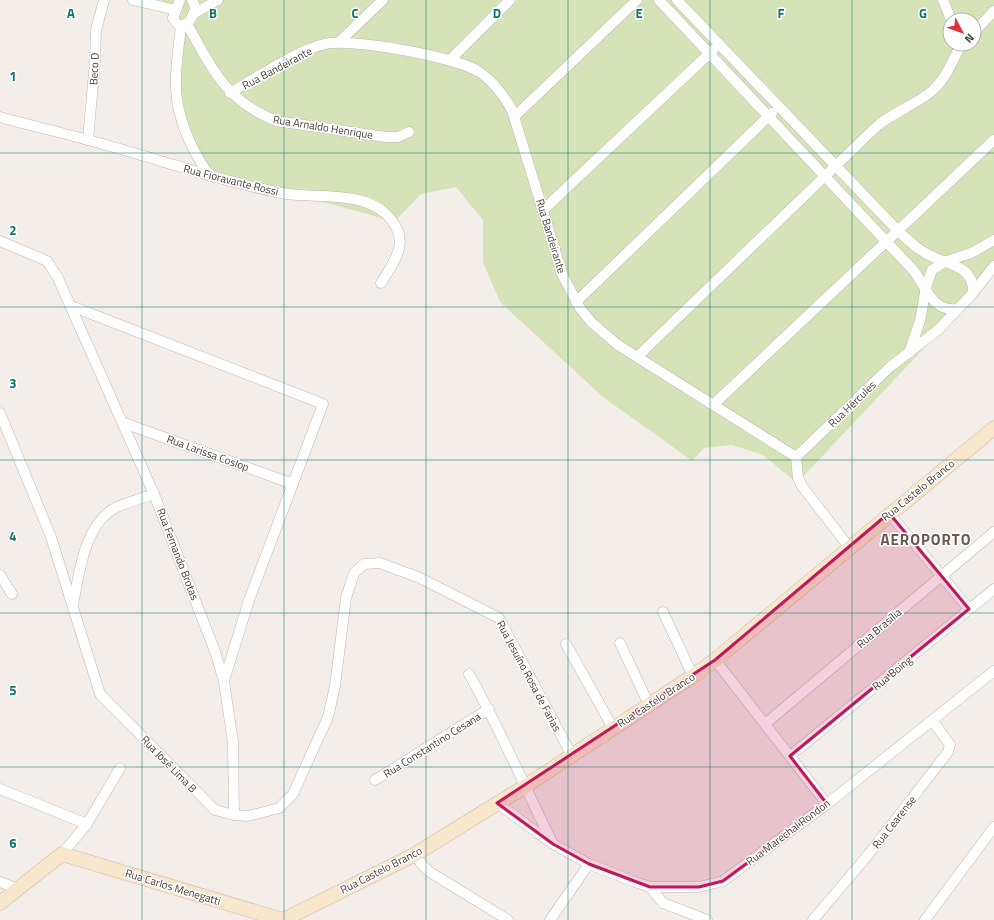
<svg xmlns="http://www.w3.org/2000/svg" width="994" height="920" font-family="'Titillium Web',sans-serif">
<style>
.green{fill:#d6e2b7;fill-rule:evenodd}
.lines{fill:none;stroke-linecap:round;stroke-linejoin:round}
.street-casing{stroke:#c0b7b0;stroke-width:11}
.secondary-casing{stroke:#d0bba0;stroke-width:15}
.street{stroke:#fff;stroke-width:10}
.secondary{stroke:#f9e7cd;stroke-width:14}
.marked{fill:#c2185b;fill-opacity:0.2;stroke:#c2185b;stroke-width:3;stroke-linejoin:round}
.grid{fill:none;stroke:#0f766e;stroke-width:1;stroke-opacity:0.55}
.labels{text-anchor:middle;stroke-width:3;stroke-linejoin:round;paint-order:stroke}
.street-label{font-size:11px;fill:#463e38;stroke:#fff}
.district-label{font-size:15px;font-weight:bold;letter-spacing:1px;fill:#675a51;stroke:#fff}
.grid-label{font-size:13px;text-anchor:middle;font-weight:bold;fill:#0f766e;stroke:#fff;stroke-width:3;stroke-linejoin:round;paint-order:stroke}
</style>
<rect width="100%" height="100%" fill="#f3eee9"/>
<!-- green -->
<path class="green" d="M 161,0 L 994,0 L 994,274 L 797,483 L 763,455 L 732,445 L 704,448 L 692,461 L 658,436 L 604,398 L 500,302 L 483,262 L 483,220 L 456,187 L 421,194 L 393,223 L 371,215 L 224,175 L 210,169 L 197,157 L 177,101 L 181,20 ZM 950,20 L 974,20 L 974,44 L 950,44 Z"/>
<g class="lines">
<!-- street casing -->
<g class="street-casing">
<g id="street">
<polyline points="133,0 176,10"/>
<path d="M 180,0 L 173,18 L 176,23 L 181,26 L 189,22 C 193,15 198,8 192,0"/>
<path d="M 659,0 L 914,271 C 926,288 933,312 957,309"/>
<path d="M 677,0 L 898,231 C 907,239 916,248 927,254 C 946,265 975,265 973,293"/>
<polyline points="943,0 951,20"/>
<polyline points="193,14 218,0"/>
<path d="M 187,24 C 213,70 225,100 276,121 L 386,137 L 398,137 L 409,132"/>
<path d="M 181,26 C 179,46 175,67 176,88 C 177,118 192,152 210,176"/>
<polyline points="974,32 994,11"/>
<polyline points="340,41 383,0"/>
<polyline points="450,60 510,0"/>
<path d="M 230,93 C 256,78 297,50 325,44 C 352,38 458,57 481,73 C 495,83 504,96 512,110 L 563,276 L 580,308 L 591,322 L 618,345 L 796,457"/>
<path d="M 0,117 C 29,125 59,132 88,140 C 153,157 215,180 281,193 C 313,199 361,190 386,214 C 412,239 396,259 381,283"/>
<polyline points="514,117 637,0"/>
<polyline points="88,140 95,61 96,30 104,0"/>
<polyline points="543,210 713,50"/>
<polyline points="0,241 47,261 57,276 154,494 216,654 224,682 233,742 234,815"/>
<polyline points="576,302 772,113"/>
<polyline points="71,306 323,404 249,600 224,681"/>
<polyline points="909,353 920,321 926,287 932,270 944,262 971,253 994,240"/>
<path d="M 637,357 L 877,126 C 894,112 915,105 932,91 C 947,78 952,60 962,44"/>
<polyline points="714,404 994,140"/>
<polyline points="0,413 51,537 100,694 215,810 234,815 247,816 260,813 279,808 293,794 328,717 335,686 346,598 354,573 364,564 380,563 420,578 499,618 572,756"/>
<polyline points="124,423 293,484"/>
<polyline points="796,457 891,366 938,330 973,293 994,266"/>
<polyline points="796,457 798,478 802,486 849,547"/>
<polyline points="889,513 969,609"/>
<polyline points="0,575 12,594"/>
<path d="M 73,605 C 79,574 84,523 117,507 C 129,502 142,498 154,494"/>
<polyline points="663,612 693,676"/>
<polyline points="620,643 649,705"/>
<polyline points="566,644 613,728"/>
<polyline points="715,660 827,804"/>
<path d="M 469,674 C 500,728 524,786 552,842"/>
<polyline points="765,724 994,532"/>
<polyline points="790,756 994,589"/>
<polyline points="375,780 489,709"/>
<polyline points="0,789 87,824"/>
<polyline points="497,803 553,844 589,864 635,882 650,887 699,887 723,881 827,804 994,671"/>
<polyline points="62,854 87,824 120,768"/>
<polyline points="414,855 428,871 508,920"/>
<polyline points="0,882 18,889"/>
<polyline points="650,887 663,903 707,920"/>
<polyline points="550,920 589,864"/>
<polyline points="813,920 868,855 948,752 950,745 948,742 932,720"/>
<polyline points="925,920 994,827"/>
</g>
</g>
<!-- secondary casing -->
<g class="secondary-casing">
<g id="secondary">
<polyline points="0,903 62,854 283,920"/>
<polyline points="283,920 414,855 524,787 693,676 715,660 994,428"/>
</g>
</g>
<!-- street -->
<use href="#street" class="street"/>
<!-- secondary -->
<use href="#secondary" class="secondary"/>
</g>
<!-- marked area -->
<path class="marked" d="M 889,513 L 969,609 L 790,756 L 827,804 L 723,881 L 699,887 L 650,887 L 589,864 L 553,844 L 497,803 L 715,660 Z"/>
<!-- grid -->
<path class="grid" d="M 142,0 L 142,920M 284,0 L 284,920M 426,0 L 426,920M 568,0 L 568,920M 710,0 L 710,920M 852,0 L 852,920M 0,153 L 994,153M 0,307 L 994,307M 0,460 L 994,460M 0,613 L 994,613M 0,767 L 994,767"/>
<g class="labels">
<!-- street labels -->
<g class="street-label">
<text transform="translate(277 68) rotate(-28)" y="4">Rua Bandeirante</text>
<text transform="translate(94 69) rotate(-87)" y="4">Beco D</text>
<text transform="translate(323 127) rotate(9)" y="4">Rua Arnaldo Henrique</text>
<text transform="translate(231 180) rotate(14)" y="4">Rua Fioravante Rossi</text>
<text transform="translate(551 236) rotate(73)" y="4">Rua Bandeirante</text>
<text transform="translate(852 404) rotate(-44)" y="4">Rua Hércules</text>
<text transform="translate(208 453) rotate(20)" y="4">Rua Larissa Coslop</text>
<text transform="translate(918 490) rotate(-39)" y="4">Rua Castelo Branco</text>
<text transform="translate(178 554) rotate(69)" y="4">Rua Fernando Brotas</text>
<text transform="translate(879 628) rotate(-40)" y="4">Rua Brasília</text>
<text transform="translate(892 673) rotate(-39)" y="4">Rua Boing</text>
<text transform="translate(529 676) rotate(62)" y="4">Rua Jesuíno Rosa de Farias</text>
<text transform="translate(656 700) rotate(-33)" y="4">Rua Castelo Branco</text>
<text transform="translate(432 745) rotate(-32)" y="4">Rua Constantino Cesana</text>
<text transform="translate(169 764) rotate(46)" y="4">Rua José Lima B</text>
<text transform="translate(894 822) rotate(-52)" y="4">Rua Cearense</text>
<text transform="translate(788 832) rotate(-37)" y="4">Rua Marechal Rondon</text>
<text transform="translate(381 870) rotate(-27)" y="4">Rua Castelo Branco</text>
<text transform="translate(173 887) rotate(17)" y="4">Rua Carlos Menegatti</text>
</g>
<!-- district labels -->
<g class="district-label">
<text x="926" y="545">AEROPORTO</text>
</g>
</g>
<g class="grid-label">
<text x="71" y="18">A</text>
<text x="213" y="18">B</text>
<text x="355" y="18">C</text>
<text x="497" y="18">D</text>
<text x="639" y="18">E</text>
<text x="781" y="18">F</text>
<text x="923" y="18">G</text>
<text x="13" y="81">1</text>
<text x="13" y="235">2</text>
<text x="13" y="388">3</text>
<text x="13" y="541">4</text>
<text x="13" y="695">5</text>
<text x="13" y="848">6</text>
</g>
<!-- north arrow -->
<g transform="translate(962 32) rotate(131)"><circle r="19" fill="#ffffff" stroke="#b5b2af"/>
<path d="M0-3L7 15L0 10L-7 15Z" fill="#e23136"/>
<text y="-6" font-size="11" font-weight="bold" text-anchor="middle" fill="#463e38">N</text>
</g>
</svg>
